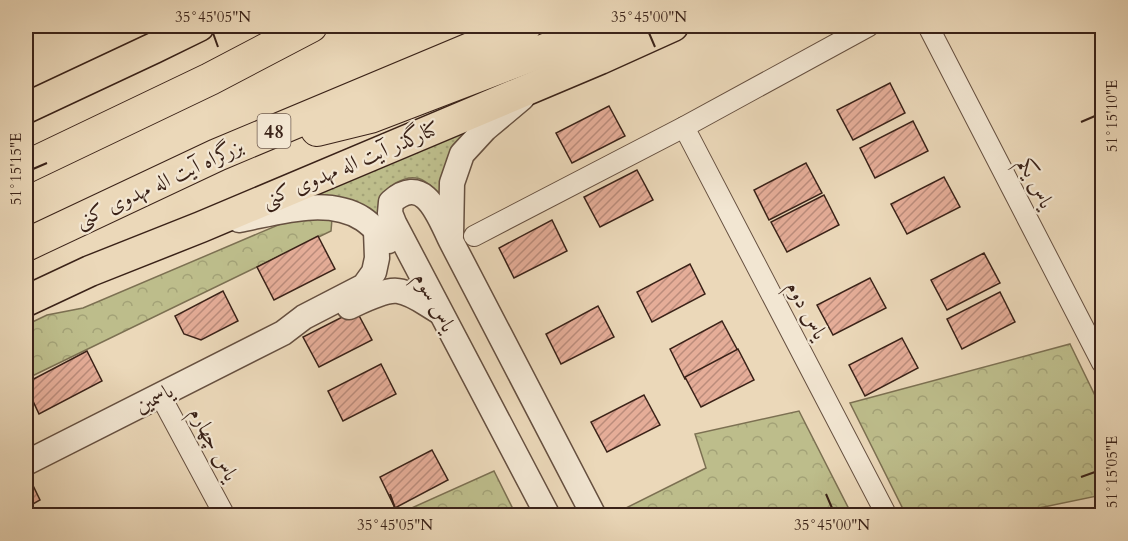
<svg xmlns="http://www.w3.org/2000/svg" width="1128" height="541" font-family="Cardo,Amiri,serif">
	<defs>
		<pattern id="forest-crowns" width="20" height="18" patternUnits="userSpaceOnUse" patternTransform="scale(1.5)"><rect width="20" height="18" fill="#bdbd8b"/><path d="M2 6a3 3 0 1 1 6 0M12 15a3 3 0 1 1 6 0" fill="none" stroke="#a3a277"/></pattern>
		<pattern id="garden-dots" width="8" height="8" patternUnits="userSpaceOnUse" patternTransform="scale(1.5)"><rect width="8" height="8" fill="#bdbd8b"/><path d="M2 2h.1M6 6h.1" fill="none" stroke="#a3a277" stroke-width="1.8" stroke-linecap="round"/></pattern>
		<pattern id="building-hatch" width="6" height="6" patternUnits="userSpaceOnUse" patternTransform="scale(1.5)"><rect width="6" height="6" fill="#e5ad98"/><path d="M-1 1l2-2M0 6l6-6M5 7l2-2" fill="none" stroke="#bb8c7b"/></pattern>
	</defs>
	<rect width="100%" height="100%" fill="#ebd8b9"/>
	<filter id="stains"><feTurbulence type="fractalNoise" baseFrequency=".00333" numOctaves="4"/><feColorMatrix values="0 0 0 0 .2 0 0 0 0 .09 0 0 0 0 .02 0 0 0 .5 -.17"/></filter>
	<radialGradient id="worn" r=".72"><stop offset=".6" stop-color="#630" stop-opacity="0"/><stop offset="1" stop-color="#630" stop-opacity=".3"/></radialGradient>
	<g fill="url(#forest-crowns)" stroke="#7c7052" stroke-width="1.5">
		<path d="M297,217L332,219L331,231L26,379V325L47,315L83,308Z"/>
		<path d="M1070,344L1102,410V495L1005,515H906L850,403Z"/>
		<path d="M799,411L852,515H614V514L706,468L695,434Z"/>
		<path d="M494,471L516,515H396Z"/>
	</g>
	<path fill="url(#garden-dots)" stroke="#7c7052" stroke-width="1.5" d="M493,116L443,198C436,191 426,179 416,178C405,176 383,187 382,199C382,208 385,219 387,228L278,205Z"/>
	<g fill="url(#building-hatch)" stroke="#3a2218" stroke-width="1.5">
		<path d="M890,83L905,113L853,140L837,110Z"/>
		<path d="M609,106L625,136L572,163L556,133Z"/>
		<path d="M913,121L928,151L875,178L860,148Z"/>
		<path d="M806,163L822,193L769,220L754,190Z"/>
		<path d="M637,170L653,200L600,227L584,197Z"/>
		<path d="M944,177L960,207L907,234L891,204Z"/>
		<path d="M824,195L839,225L787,252L771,222Z"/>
		<path d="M552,220L567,251L514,278L499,248Z"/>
		<path d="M318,236L335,269L274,300L257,267Z"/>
		<path d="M984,253L1000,283L947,310L931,280Z"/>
		<path d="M690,264L705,294L652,322L637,292Z"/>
		<path d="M870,278L886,308L833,335L817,305Z"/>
		<path d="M223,291L238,321L201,340L184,334L175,316Z"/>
		<path d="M1000,292L1015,322L962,349L947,319Z"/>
		<path d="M598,306L614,337L561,364L546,334Z"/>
		<path d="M356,310L372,340L319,367L303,337Z"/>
		<path d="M722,321L738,351L685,379L670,349Z"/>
		<path d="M902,338L918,368L865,396L849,365Z"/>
		<path d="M738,349L754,380L701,407L685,377Z"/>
		<path d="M87,351L102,381L39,414L26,386V383Z"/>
		<path d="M381,364L396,394L343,421L328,391Z"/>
		<path d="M644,395L660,425L607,452L591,422Z"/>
		<path d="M432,450L448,480L395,508L380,477Z"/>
		<path d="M26,471L40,500L26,508Z"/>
	</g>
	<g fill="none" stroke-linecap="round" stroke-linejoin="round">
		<defs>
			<g id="minor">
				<path d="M928,26L1102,363"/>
				<path d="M684,127L887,516"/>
				<path d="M474,236L684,127L869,26"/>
				<path d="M160,395L225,516"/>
			</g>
			<g id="tertiary">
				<path d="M239,220C277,213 327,196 363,219C372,225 380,234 388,241"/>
				<path d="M451,236L452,183L462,154L485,129L522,98"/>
				<path d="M349,307C362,301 385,289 398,291C413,293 427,305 440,312"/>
				<path d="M26,463L283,333L304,317L364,286L374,272L377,258L376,231"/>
				<path d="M548,516L394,223L390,213L391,202C425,172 439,217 451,241L594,516"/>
			</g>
			<g id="primary">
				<path d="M26,108L154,48L199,26"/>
				<path d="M26,301L90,271L201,227L600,59L673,26"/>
			</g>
			<g id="trunk">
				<path d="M317,130L370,117L608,26"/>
				<path d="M26,167L210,79L311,26"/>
				<path d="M26,245L217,155L525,26"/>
			</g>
		</defs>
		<use href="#minor" stroke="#665040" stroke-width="22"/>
		<use href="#tertiary" stroke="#665040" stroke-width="27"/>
		<use href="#primary" stroke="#3a2218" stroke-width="33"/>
		<use href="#trunk" stroke="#3a2218" stroke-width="34"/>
		<use href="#minor" stroke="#f2e6d2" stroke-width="20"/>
		<use href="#tertiary" stroke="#f2e6d2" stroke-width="24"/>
		<use href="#primary" stroke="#ebd8b9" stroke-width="30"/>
		<use href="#trunk" stroke="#ebd8b9" stroke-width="32"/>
	</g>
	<path fill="none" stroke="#3a2218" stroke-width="2" d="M213,33L218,47M649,33L655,47M1081,122L1095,116M33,169L47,163M1081,477L1095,472M390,494L395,508M826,494L832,508"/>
	<g text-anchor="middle" stroke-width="4.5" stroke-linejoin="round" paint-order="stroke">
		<rect fill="#f2e6d2" stroke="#715d50" stroke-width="1.5" x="257.5" y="114" width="33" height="34" rx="4.5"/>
		<g font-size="20" font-weight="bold" fill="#3a2218">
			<text x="274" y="138">48</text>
		</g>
		<g font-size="21" fill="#3a2218" stroke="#f2e6d2">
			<text transform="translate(350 164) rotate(-23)" y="7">کنارگذر آیت اله مهدوی کنی</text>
			<text transform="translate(159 183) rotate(-25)" y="7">بزرگراه آیت اله مهدوی کنی</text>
			<text transform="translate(1036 183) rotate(63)" y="7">یاس یکم</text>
			<text transform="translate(435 302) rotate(62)" y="7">یاس سوم</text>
			<text transform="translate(807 310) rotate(62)" y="7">یاس دوم</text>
			<text transform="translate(154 398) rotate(-27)" y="7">یاسمین</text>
			<text transform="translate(214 444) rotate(62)" y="7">یاس چهارم</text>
		</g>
	</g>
	<rect width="1128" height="541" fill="none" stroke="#ebd8b9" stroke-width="66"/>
	<rect x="33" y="33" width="1062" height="475" fill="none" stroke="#3a2218" stroke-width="2"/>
	<g font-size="15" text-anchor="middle" fill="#3a2218">
		<text x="213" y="22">35°45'05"N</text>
		<text x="649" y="22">35°45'00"N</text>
		<text transform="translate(1112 116) rotate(-90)" y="5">51°15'10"E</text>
		<text transform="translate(16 169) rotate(-90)" y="5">51°15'15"E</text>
		<text transform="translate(1112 472) rotate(-90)" y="5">51°15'05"E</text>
		<text x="395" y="530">35°45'05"N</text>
		<text x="832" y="530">35°45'00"N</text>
	</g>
	<rect width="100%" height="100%" filter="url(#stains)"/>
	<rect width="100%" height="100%" fill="url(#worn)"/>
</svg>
